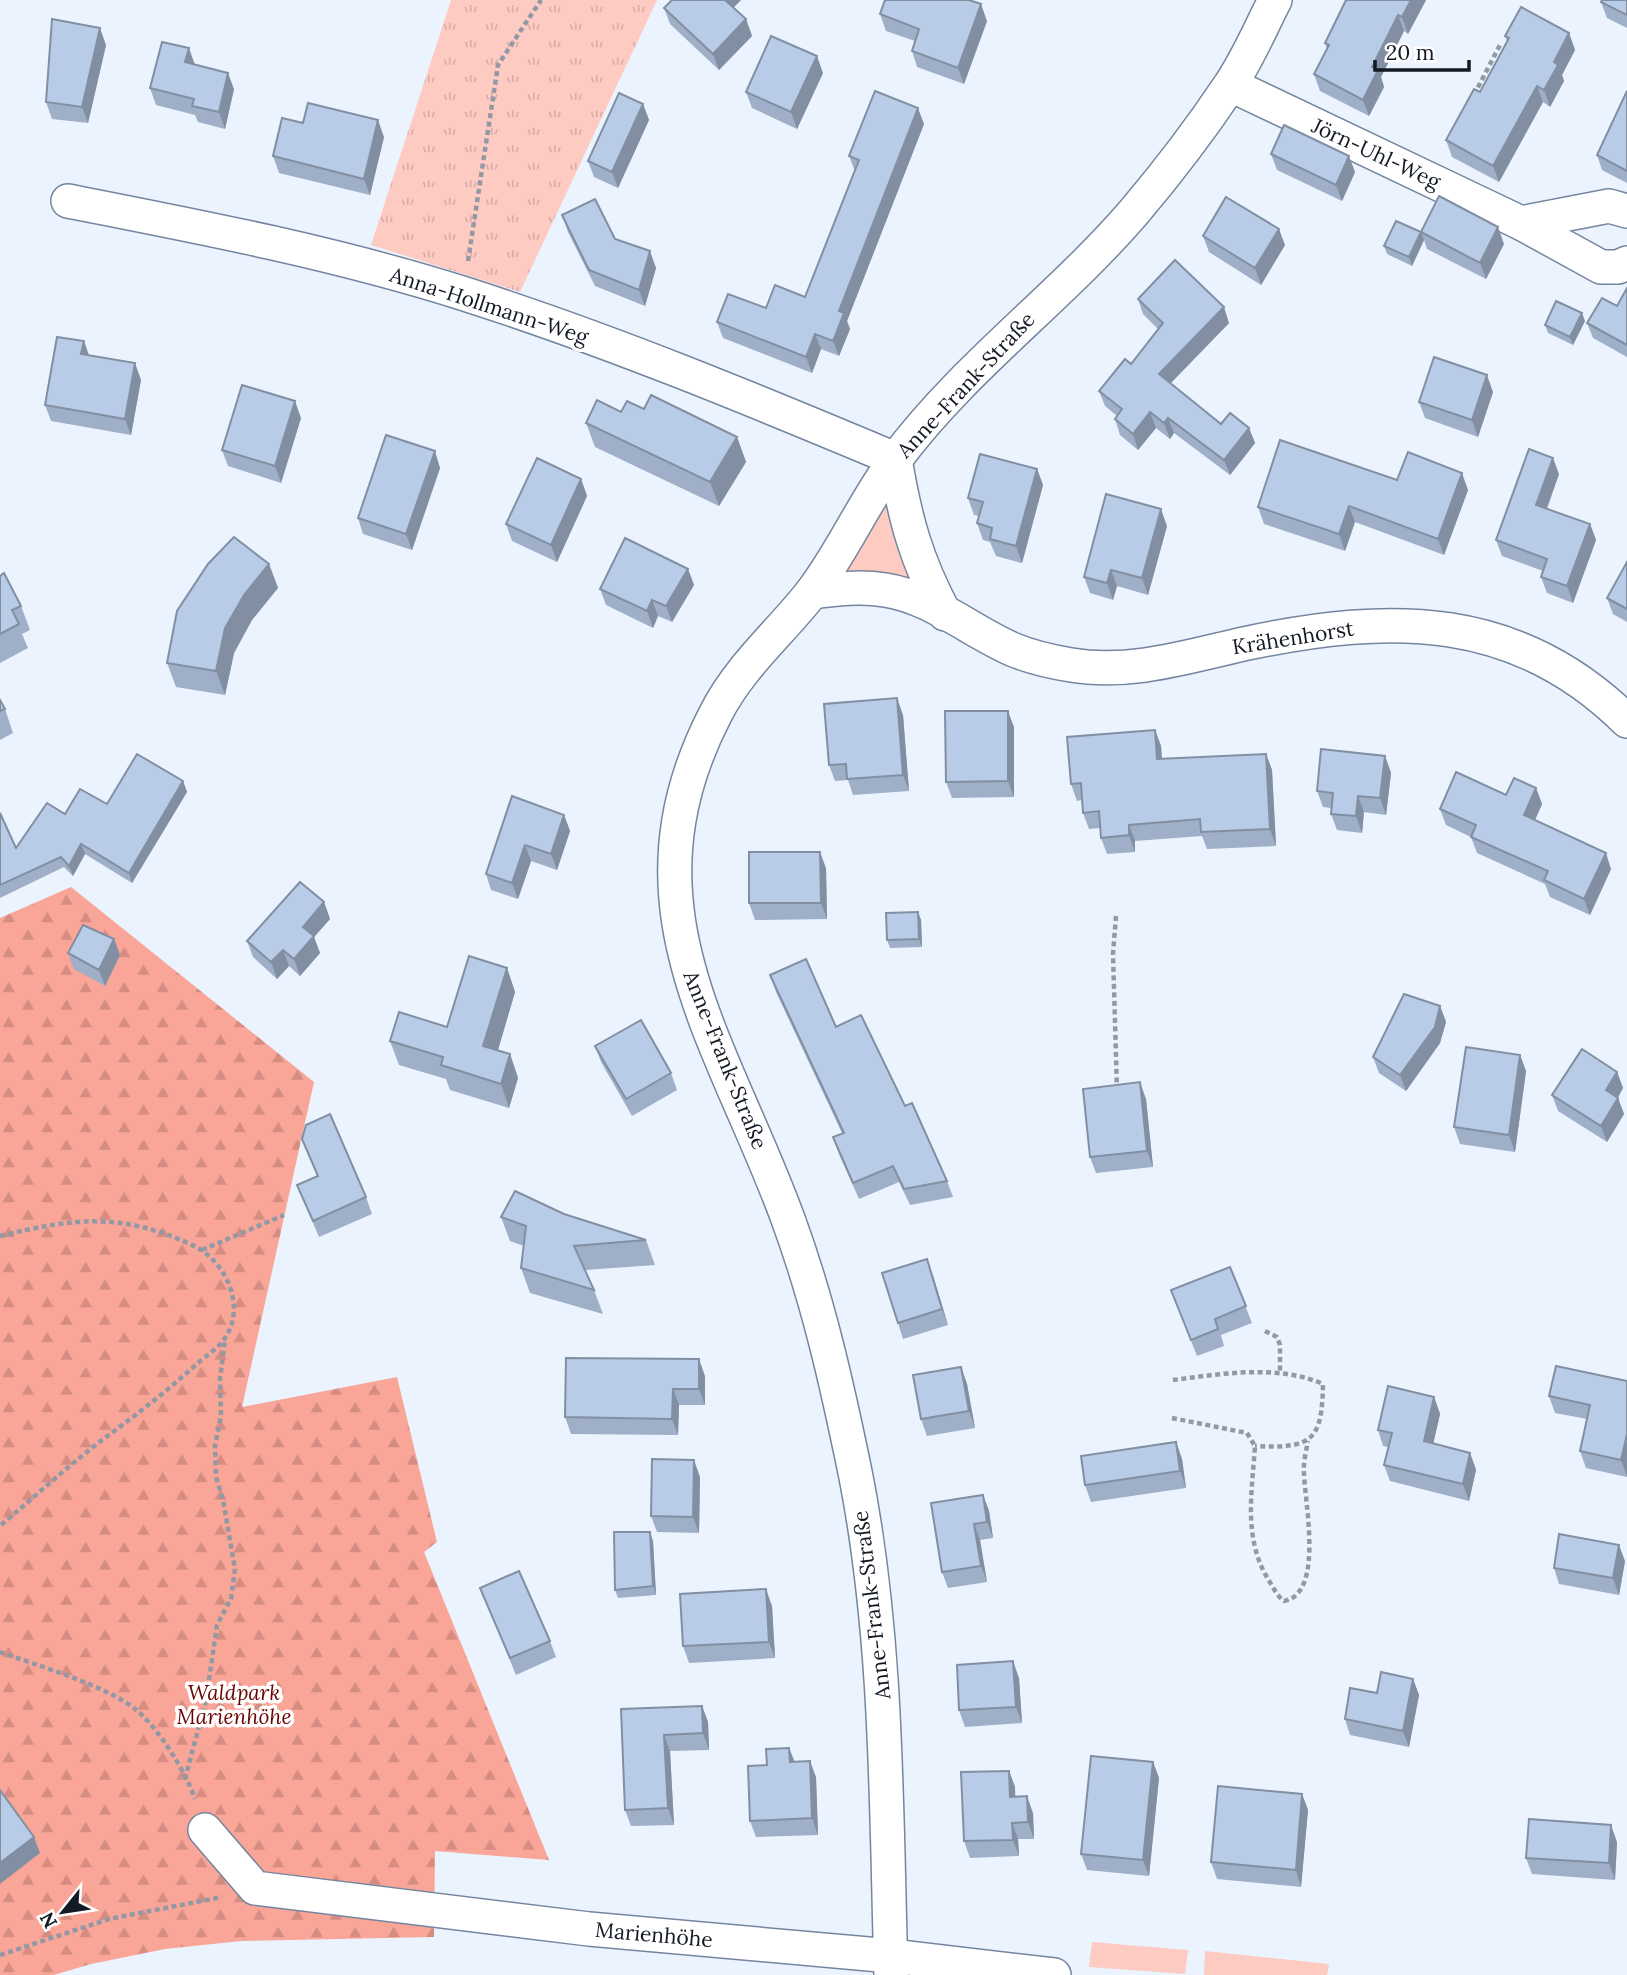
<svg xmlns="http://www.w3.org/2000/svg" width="1627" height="1975" font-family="Lora,serif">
	<defs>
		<pattern id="forest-firs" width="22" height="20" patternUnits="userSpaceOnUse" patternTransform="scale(1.75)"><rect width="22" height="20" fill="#f9a597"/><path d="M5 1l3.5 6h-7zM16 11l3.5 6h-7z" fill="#d58d82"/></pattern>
		<pattern id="park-tufts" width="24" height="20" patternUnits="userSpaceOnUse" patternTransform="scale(1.75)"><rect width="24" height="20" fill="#fecbc3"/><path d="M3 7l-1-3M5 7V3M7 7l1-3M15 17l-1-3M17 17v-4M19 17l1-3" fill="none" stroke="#d9aea7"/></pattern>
	</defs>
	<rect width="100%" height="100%" fill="#ebf3ff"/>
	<g fill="#fecbc3">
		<path d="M886,502L912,579L845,570Z"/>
		<path d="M1092,1942L1188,1950L1185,1974L1089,1967Z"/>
		<path d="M1205,1951L1329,1964L1327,1975H1204Z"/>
	</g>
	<path fill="url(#forest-firs)" d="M71,887L314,1082L242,1407L397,1377L437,1542L424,1552L549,1860L435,1851L434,1937L241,1941L165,1949L91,1964L54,1975H0V918Z"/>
	<path fill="url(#park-tufts)" d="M451,0H657L520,292L371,245Z"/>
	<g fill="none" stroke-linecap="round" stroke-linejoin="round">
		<defs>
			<g id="minor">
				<path d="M1231,85L1521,223L1601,267H1618L1627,263"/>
				<path d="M68,201C201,227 336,253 465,294C612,341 754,400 895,459"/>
				<path d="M1521,223L1609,206L1627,211"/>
				<path d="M895,459C905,519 916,560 945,614"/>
				<path d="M812,592C836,589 861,586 885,590C932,597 972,632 1014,650C1031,657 1053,662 1071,665C1132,675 1189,656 1248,643C1391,613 1517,612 1627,721"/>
				<path d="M205,1830L255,1888L589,1929L891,1956L1054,1975"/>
				<path d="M891,1975C886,1808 888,1641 856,1477C838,1389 819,1303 788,1219C723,1041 615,907 716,713C740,666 780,633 812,592C843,551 864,502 895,460C963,368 1059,299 1134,212C1167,173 1200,130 1228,88C1247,61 1260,29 1275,0"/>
			</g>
		</defs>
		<use href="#minor" stroke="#74869f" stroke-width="36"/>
		<g stroke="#9299a4" stroke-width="4.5" stroke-dasharray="5 3.5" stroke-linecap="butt">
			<path d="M1474,95L1501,43"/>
			<path d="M468,261L498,65L541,0"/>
			<path d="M1116,916L1113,954L1117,1090"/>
			<path d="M0,1236C74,1218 121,1212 192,1245C225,1260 247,1305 225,1338C219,1348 206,1356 198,1363C167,1391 135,1416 102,1440C67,1467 34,1497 0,1526"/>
			<path d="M202,1250L284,1215"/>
			<path d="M1265,1331L1277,1337L1280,1345V1373"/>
			<path d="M1173,1380C1220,1374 1278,1364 1323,1384C1322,1440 1313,1449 1255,1446"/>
			<path d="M1172,1418L1247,1433L1255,1446C1252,1492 1243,1538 1268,1579C1273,1587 1277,1596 1284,1601C1324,1594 1305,1504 1304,1474C1303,1463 1306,1452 1308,1441"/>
			<path d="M0,1652C34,1664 109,1687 135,1709C158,1727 186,1772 195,1799"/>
			<path d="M185,1779L206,1700L217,1625L231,1599L235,1569L223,1500L216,1477L215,1446L221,1416L220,1379L225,1340"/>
			<path d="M0,1955L109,1919L222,1897"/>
		</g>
		<use href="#minor" stroke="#fff" stroke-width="33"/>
	</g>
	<g fill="#9fafc7">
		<path d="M672,0H741L733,8L746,19L752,36L719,70L670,24L664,8Z"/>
		<path d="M1426,0L1408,34L1404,31L1381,77L1384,87L1369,116L1320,91L1314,74L1327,49L1325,43Z"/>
		<path d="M1627,0V28L1607,18L1601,2Z"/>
		<path d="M880,14L987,21L964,84L917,67L912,51L915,41L886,31Z"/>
		<path d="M1569,33L1575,50L1562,75L1564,81L1550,107L1543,102L1499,182L1452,157L1446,140L1480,92L1507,41L1505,36Z"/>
		<path d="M106,45L88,123L52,119L46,102Z"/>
		<path d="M195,64L234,89L225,129L198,122L195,115L156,105L150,88Z"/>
		<path d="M823,73L797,129L752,108L746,92Z"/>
		<path d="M1627,91V183L1602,170L1597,155Z"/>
		<path d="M643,104L649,120L618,188L594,177L588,161Z"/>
		<path d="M303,123L384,137L370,195L279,173L273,156Z"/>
		<path d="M924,124L847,321L850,329L839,356L821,349L812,373L723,338L717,322L805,297L855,171L849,156Z"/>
		<path d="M1271,154L1355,172L1342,201L1277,170Z"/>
		<path d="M562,215L615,239L656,268L645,306L595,286L568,232Z"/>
		<path d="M1421,232L1504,244L1486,279L1427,249L1424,240L1412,266L1387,254L1384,246Z"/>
		<path d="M1203,236L1285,245L1261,285L1209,252Z"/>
		<path d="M1627,288V357L1593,338L1587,323L1617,306Z"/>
		<path d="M1138,299L1229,323L1171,383L1221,424L1249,428L1255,443L1230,475L1174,433L1170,439L1156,428L1138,450L1120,435L1115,419L1117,416L1105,406L1099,391L1131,364L1158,329L1143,314Z"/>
		<path d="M1585,321L1573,345L1548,333L1545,325Z"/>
		<path d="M89,356L141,380L131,435L51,421L45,405Z"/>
		<path d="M1493,392L1478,437L1425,418L1419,402Z"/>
		<path d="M644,409L737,437L746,462L719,506L595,447L586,423L621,412Z"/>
		<path d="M301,418L281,483L228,466L222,450Z"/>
		<path d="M440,468L412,550L363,534L358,518Z"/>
		<path d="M1037,469L1043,485L1022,563L996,556L990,542L983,540L977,523L979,516L974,515L968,498Z"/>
		<path d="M1559,474L1547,509L1590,524L1596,540L1573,603L1547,593L1541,577L1543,571L1502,556L1496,540Z"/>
		<path d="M581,479L587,496L557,562L512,541L506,524Z"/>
		<path d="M1397,480L1468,490L1444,555L1355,522L1345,551L1264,524L1258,507Z"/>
		<path d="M1167,526L1148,595L1117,586L1113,600L1090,593L1084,577Z"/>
		<path d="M1627,562V622L1613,614L1607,598Z"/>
		<path d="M269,564L278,588L252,620L234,653L225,695L176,687L167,663Z"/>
		<path d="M688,569L694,585L672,622L658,616L653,628L606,605L600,589Z"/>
		<path d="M0,576L21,606L30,630L22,634L28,648L0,663Z"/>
		<path d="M0,700L5,709L13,733L0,740Z"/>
		<path d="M903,715L909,791L853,795L848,780L835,781L829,765Z"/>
		<path d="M1014,727V797L952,798L946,782Z"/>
		<path d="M1155,730L1161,746L1162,759L1266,754L1272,770L1276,846L1207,849L1202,836L1135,841V852L1107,854L1101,838L1100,828L1089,829L1083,813L1082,800L1077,801L1071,784Z"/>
		<path d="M1385,756L1391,773L1386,815L1364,812L1362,833L1337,830L1331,814V808L1323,807L1317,791Z"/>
		<path d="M183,781L187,792L132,883L85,854L73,876L64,867L0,898V813L16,848L65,814L107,804Z"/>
		<path d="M1536,788L1542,804L1535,820L1611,869L1590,915L1550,897L1545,884L1477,853L1471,837L1446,825L1440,809Z"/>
		<path d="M564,815L570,831L557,870L531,861L518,899L491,890L486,874Z"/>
		<path d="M826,868L827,919L755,920L749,903Z"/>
		<path d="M324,902L330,919L314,937L320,953L300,976L289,966L277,979L253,957L247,941Z"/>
		<path d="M918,912L921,920L922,947L890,948L887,940Z"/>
		<path d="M114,939L120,955L105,986L74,969L68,953Z"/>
		<path d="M507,968L515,992L498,1050L510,1054L518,1078L509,1108L450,1090L446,1079L399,1065L390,1041L447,1027Z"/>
		<path d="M770,975L836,1027L905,1106L947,1181L953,1197L910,1205L899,1182L859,1199L839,1154L833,1137L842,1133L776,992Z"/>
		<path d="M1440,1006L1446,1022L1440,1043L1406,1091L1379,1073L1373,1057Z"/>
		<path d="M595,1046L671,1073L677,1090L632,1116L601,1062Z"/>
		<path d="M1520,1055L1526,1071L1515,1152L1460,1144L1454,1127Z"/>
		<path d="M1617,1072L1623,1088L1618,1098L1624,1114L1607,1142L1558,1111L1552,1095Z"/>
		<path d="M1146,1099L1153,1167L1096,1173L1090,1157Z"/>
		<path d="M302,1139L366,1197L372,1214L319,1237L297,1185L317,1176Z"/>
		<path d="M564,1214L646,1240L655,1265L585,1270L594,1290L603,1314L530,1293L521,1268L524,1246L510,1241L501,1217Z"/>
		<path d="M1230,1267L1252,1323L1221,1335L1224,1346L1197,1356L1171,1290Z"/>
		<path d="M933,1276L948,1325L903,1339L898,1323Z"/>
		<path d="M961,1367L967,1384L975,1428L927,1436L921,1419Z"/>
		<path d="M705,1376V1405H679L678,1435L571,1434L565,1417Z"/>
		<path d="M1627,1381V1477L1586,1468L1580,1451L1587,1419L1555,1413L1549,1396Z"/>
		<path d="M1434,1397L1440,1414L1433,1444L1470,1453L1476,1470L1469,1501L1390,1481L1384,1465L1388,1447L1383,1446L1378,1430Z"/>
		<path d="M1176,1442L1182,1459L1186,1488L1091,1502L1085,1485Z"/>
		<path d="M700,1477L699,1533L657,1532L651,1516Z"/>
		<path d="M983,1495L989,1511L993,1538L980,1540L987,1582L948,1588L942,1572Z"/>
		<path d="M653,1541L656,1595L618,1598L615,1590Z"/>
		<path d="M1625,1561L1619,1595L1559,1584L1554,1568Z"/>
		<path d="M480,1588L550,1641L556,1657L516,1675Z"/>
		<path d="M772,1606L775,1658L689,1663L683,1646Z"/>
		<path d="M1019,1678L1022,1723L965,1727L959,1710Z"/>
		<path d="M1413,1679L1419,1695L1409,1747L1350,1735L1345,1719L1377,1693Z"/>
		<path d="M702,1706L708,1722L709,1750L670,1751L674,1825L631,1826L625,1810L621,1709Z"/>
		<path d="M789,1748L795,1762L816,1777L818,1835L756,1837L750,1821L767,1765Z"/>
		<path d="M1153,1762L1159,1778L1149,1876L1087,1870L1081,1854Z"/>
		<path d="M1009,1771L1015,1787V1797L1033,1813L1034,1839H1018L1019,1856L970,1858L964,1841Z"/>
		<path d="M1302,1794L1308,1810L1301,1887L1217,1879L1211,1862Z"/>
		<path d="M1617,1842L1615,1880L1532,1874L1526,1858Z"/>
	</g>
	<g fill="#828fa2">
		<path d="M723,0H741L728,13Z"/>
		<path d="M1411,0H1426L1408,34L1402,17Z"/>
		<path d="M981,4L987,21L964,84L958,68Z"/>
		<path d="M1398,15L1404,31L1381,77L1384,87L1369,116L1363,100L1372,67Z"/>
		<path d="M746,19L752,36L719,70L713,54Z"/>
		<path d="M100,28L106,45L88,123L82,107Z"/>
		<path d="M1569,33L1575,50L1562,75L1564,81L1550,107L1544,90L1554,62Z"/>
		<path d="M189,48L195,65L185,62Z"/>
		<path d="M817,56L823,73L797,129L791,112Z"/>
		<path d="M228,73L234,89L225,129L219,112Z"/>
		<path d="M1537,86L1543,102L1499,182L1493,166Z"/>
		<path d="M643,104L649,120L618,188L612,172Z"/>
		<path d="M918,108L924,124L847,321L850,329L839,356L833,341L839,311Z"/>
		<path d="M378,120L384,137L370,195L364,179Z"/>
		<path d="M1349,156L1355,172L1342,201L1336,185Z"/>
		<path d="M1498,227L1504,244L1486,279L1480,263Z"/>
		<path d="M1279,229L1285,245L1261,285L1255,268Z"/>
		<path d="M1421,232L1424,240L1412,266L1409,257Z"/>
		<path d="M650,251L656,268L645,306L639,290Z"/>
		<path d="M1224,307L1229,323L1165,389L1159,374Z"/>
		<path d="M1582,313L1585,321L1573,345L1570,337Z"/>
		<path d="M815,334L821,349L812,373L806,357Z"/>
		<path d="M84,341L90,358L81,354Z"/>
		<path d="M135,363L141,380L131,435L125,419Z"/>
		<path d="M1487,375L1493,392L1478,437L1472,420Z"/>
		<path d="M295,401L301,418L281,483L275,466Z"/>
		<path d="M1150,412L1156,428L1138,450L1133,434Z"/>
		<path d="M1168,418L1174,433L1170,439L1164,423Z"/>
		<path d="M1249,428L1255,443L1230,475L1224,460Z"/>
		<path d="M737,437L746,462L719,506L710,482Z"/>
		<path d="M435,451L440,468L412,550L406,534Z"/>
		<path d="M1553,458L1559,474L1542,521L1536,505Z"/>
		<path d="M1037,469L1043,485L1022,563L1016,546Z"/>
		<path d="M1462,473L1468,490L1444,555L1438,539Z"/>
		<path d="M581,479L587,496L557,562L551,545Z"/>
		<path d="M1349,506L1355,522L1345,551L1339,534Z"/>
		<path d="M1161,509L1167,526L1148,595L1142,578Z"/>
		<path d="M1590,524L1596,540L1573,603L1567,586Z"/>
		<path d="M269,564L278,588L252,620L234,653L225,695L216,671L225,628L244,595Z"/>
		<path d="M688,569L694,585L672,622L666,606Z"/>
		<path d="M1111,570L1117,586L1113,600L1107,583Z"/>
		<path d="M652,600L658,616L653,628L647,611Z"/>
		<path d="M897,698L903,715L909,791L903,775Z"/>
		<path d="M1008,711L1014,727V797L1008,781Z"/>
		<path d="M1155,730L1161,746L1163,776L1157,759Z"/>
		<path d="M1266,754L1272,770L1276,846L1270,829Z"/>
		<path d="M1385,756L1391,773L1386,815L1380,798Z"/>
		<path d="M183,781L187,792L132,883L129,873Z"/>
		<path d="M1536,788L1542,804L1530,831L1524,815Z"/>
		<path d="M1358,796L1364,812L1362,833L1356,816Z"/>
		<path d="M564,815L570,831L557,870L551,854Z"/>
		<path d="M1129,825L1135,841V852L1129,835Z"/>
		<path d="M81,844L85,854L73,876L69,866Z"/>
		<path d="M525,845L531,861L518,899L512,883Z"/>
		<path d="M820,852L826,868L827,919L821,903Z"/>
		<path d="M1606,853L1611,869L1590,915L1584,899Z"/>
		<path d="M324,902L330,919L314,937L320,953L300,976L294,959L303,927Z"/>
		<path d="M918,912L921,920L922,947L919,939Z"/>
		<path d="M114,939L120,955L105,986L99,970Z"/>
		<path d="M283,950L289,966L277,979L271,962Z"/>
		<path d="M507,968L515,992L492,1070L483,1046Z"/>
		<path d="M1440,1006L1446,1022L1440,1043L1406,1091L1400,1075Z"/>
		<path d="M510,1054L518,1078L509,1108L501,1084Z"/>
		<path d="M1520,1055L1526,1071L1515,1152L1509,1135Z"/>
		<path d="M1617,1072L1623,1088L1612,1106L1606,1090Z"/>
		<path d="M1140,1082L1146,1099L1153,1167L1147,1151Z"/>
		<path d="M1618,1098L1624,1114L1607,1142L1601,1126Z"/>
		<path d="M927,1259L933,1276L948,1325L942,1309Z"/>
		<path d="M699,1359L705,1376V1405L699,1389Z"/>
		<path d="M961,1367L967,1384L975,1428L969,1411Z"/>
		<path d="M673,1389L679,1405L678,1435L672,1419Z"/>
		<path d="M1434,1397L1440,1414L1430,1458L1424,1441Z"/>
		<path d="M1627,1434V1476L1621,1460Z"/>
		<path d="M1176,1442L1182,1459L1186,1488L1180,1471Z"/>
		<path d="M1470,1453L1476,1470L1469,1501L1463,1484Z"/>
		<path d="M694,1460L700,1477L699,1533L693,1517Z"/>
		<path d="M983,1495L989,1511L993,1538L987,1522Z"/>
		<path d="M974,1524L980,1540L987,1582L981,1566Z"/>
		<path d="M650,1532L653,1541L656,1595L653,1586Z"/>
		<path d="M1619,1545L1625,1561L1619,1595L1613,1578Z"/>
		<path d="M766,1589L772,1606L775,1658L769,1642Z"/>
		<path d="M1013,1661L1019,1678L1022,1723L1016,1707Z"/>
		<path d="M1413,1679L1419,1695L1409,1747L1403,1731Z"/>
		<path d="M702,1706L708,1722L709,1750L703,1733Z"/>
		<path d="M664,1735L670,1751L674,1825L668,1808Z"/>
		<path d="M789,1748L795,1764L790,1762Z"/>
		<path d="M810,1761L816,1777L818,1835L812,1818Z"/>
		<path d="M1153,1762L1159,1778L1149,1876L1143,1860Z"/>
		<path d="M1009,1771L1015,1787L1016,1813L1010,1797Z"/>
		<path d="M1302,1794L1308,1810L1301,1887L1296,1870Z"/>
		<path d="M1027,1796L1033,1813L1034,1839L1028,1822Z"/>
		<path d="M1012,1823L1018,1839L1019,1856L1013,1840Z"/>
		<path d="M1611,1825L1617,1842L1615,1880L1609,1863Z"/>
		<path d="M34,1837L40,1853L0,1884V1863Z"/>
	</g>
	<g fill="#b9cce7" stroke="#828fa2" stroke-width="2">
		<path d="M672,0H725L746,19L713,54L664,8Z"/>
		<path d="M885,0H969L981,4L958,68L912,51L919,29L880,14Z"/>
		<path d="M1346,0H1411L1402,17L1398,15L1372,67L1378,70L1363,100L1314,74L1329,45L1325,43Z"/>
		<path d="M1602,0H1627V15L1601,2Z"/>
		<path d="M1521,7L1569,33L1554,62L1558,65L1544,90L1537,86L1493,166L1446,140L1474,89L1480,92L1509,38L1505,36Z"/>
		<path d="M52,19L100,28L82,107L46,102Z"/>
		<path d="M771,36L817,56L791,112L746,92Z"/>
		<path d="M162,42L189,48L185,62L228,73L219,112L192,106L194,99L150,88Z"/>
		<path d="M875,91L918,108L839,311L844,313L833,341L815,334L806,357L717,322L728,294L766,308L775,285L805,297L859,160L849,156Z"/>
		<path d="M1627,91V171L1597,155Z"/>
		<path d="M619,93L643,104L612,172L588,161Z"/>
		<path d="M308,103L378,120L364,179L273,156L282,118L303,123Z"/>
		<path d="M1284,125L1349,156L1336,185L1271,154Z"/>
		<path d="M1439,196L1498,227L1480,263L1421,232Z"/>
		<path d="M1226,197L1279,229L1255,268L1203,236Z"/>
		<path d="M595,199L615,239L650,251L639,290L589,270L562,215Z"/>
		<path d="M1396,221L1421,232L1409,257L1384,246Z"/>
		<path d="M1175,260L1224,307L1159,374L1221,424L1230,413L1249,428L1224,460L1168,418L1164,423L1150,412L1133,434L1115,419L1122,409L1099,391L1125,359L1131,364L1163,323L1138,299Z"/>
		<path d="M1627,288V345L1587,323L1602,298L1617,306Z"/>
		<path d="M1556,301L1582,313L1570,337L1545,325Z"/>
		<path d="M57,337L84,341L81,354L135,363L125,419L45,405Z"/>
		<path d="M1434,357L1487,375L1472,420L1419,402Z"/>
		<path d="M242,385L295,401L275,466L222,450Z"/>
		<path d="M651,395L737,437L710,482L586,423L597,400L621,412L627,401L644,409Z"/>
		<path d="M386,435L435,451L406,534L358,518Z"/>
		<path d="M1280,440L1397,480L1408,452L1462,473L1438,539L1349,506L1339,534L1258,507Z"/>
		<path d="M1529,449L1553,458L1536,505L1590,524L1567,586L1541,577L1547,559L1496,540Z"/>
		<path d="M980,454L1037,469L1016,546L990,539L992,528L977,523L983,502L968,498Z"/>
		<path d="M537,458L581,479L551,545L506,524Z"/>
		<path d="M1106,494L1161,509L1142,578L1111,570L1107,583L1084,577Z"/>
		<path d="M234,537L269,564L244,595L225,628L216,671L167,663L177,611L208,564Z"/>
		<path d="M625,538L688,569L666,606L652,600L647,611L600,589Z"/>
		<path d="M1627,562V609L1607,598Z"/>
		<path d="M4,573L21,606L12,610L19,624L0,634V576Z"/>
		<path d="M897,698L903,775L847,779L846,764L829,765L824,704Z"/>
		<path d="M0,700L5,709L0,711Z"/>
		<path d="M945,711H1008V781L946,782Z"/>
		<path d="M1155,730L1157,759L1266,754L1270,829L1201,832L1200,819L1129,825V835L1101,838L1099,811L1083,813L1081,783L1071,784L1067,737Z"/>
		<path d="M1321,749L1385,756L1380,798L1358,796L1356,816L1331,814L1333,793L1317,791Z"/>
		<path d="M137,754L183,781L129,873L81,844L69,866L61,857L0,885V813L16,848L47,803L65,814L80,789L107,804Z"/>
		<path d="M1456,772L1506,795L1514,778L1536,788L1524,815L1606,853L1584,899L1544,880L1548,871L1471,837L1476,825L1440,809Z"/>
		<path d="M512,796L564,815L551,854L525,845L512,883L486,874Z"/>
		<path d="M749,852H820L821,903H749Z"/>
		<path d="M300,882L324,902L303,927L314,936L294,959L283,950L271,962L247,941Z"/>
		<path d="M918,912L919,939L887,940L886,913Z"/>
		<path d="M83,925L114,939L99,970L68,953Z"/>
		<path d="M469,956L507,968L483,1046L510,1054L501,1084L441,1065L443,1057L390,1041L399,1012L447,1027Z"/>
		<path d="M806,959L836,1027L861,1015L905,1106L912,1103L947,1181L904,1189L893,1166L853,1183L833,1137L844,1133L770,975Z"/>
		<path d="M1404,994L1440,1006L1435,1027L1400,1075L1373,1057Z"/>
		<path d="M641,1020L671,1073L626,1099L595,1046Z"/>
		<path d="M1466,1047L1520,1055L1509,1135L1454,1127Z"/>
		<path d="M1582,1049L1617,1072L1606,1090L1618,1098L1601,1126L1552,1095Z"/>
		<path d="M1140,1082L1147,1151L1090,1157L1083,1089Z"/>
		<path d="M330,1114L366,1197L313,1221L297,1185L318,1176L302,1139L306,1125Z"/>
		<path d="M515,1191L564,1214L646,1240L574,1246L594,1290L521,1268L526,1226L501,1217Z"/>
		<path d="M927,1259L942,1309L898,1323L882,1273Z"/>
		<path d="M1230,1267L1246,1306L1215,1319L1218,1329L1191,1340L1171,1290Z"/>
		<path d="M566,1358L699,1359V1389H673L672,1419L565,1417Z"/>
		<path d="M1556,1366L1627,1381V1434L1621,1460L1580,1451L1590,1405L1549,1396Z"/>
		<path d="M961,1367L969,1411L921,1419L913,1375Z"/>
		<path d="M1388,1386L1434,1397L1424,1441L1470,1453L1463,1484L1384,1465L1392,1433L1378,1430Z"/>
		<path d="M1176,1442L1180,1471L1085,1485L1081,1456Z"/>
		<path d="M652,1459L694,1460L693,1517L651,1516Z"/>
		<path d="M983,1495L987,1522L974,1524L981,1566L942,1572L931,1503Z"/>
		<path d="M614,1532H650L653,1586L615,1590Z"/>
		<path d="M1559,1534L1619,1545L1613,1578L1554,1568Z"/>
		<path d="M519,1571L550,1641L510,1658L480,1588Z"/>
		<path d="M766,1589L769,1642L683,1646L680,1594Z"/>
		<path d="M1013,1661L1016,1707L959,1710L957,1665Z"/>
		<path d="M1381,1672L1413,1679L1403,1731L1345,1719L1350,1688L1377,1693Z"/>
		<path d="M702,1706L703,1733L664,1735L668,1808L625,1810L621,1709Z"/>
		<path d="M789,1748L790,1762L810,1761L812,1818L750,1821L748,1766L767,1765L766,1749Z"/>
		<path d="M1091,1756L1153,1762L1143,1860L1081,1854Z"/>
		<path d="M1009,1771L1010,1797L1027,1796L1028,1822L1012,1823L1013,1840L964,1841L961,1772Z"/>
		<path d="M1218,1786L1302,1794L1296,1870L1211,1862Z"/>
		<path d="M0,1790L34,1837L0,1863Z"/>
		<path d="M1529,1819L1611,1825L1609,1863L1526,1858Z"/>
	</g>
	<g text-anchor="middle" stroke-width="7" stroke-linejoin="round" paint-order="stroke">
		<g font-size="21" fill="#131a24" stroke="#fff">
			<text transform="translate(1376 154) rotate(25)" y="7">Jörn-Uhl-Weg</text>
			<text transform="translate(489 306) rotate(18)" y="7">Anna-Hollmann-Weg</text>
			<text transform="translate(966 385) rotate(-47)" y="7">Anne-Frank-Straße</text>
			<text transform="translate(1293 638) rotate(-9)" y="7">Krähenhorst</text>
			<text transform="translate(725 1060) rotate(68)" y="7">Anne-Frank-Straße</text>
			<text transform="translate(872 1605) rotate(-97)" y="7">Anne-Frank-Straße</text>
			<text transform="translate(654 1935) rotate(5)" y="7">Marienhöhe</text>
		</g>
		<g font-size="21" font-style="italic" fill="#6a0401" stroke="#fff">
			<text x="234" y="1700">Waldpark<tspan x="234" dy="24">Marienhöhe</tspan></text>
		</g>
	</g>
	<g transform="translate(63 1912) rotate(240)" stroke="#ffffff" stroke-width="5" paint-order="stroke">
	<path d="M0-5L12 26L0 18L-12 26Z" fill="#131a24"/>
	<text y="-10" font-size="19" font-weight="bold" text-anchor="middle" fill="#131a24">N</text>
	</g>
	<path d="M1375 60v10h94v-10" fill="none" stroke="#131a24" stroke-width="3.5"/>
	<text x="1386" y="60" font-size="21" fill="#131a24" stroke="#ffffff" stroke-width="5" paint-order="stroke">20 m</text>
</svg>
